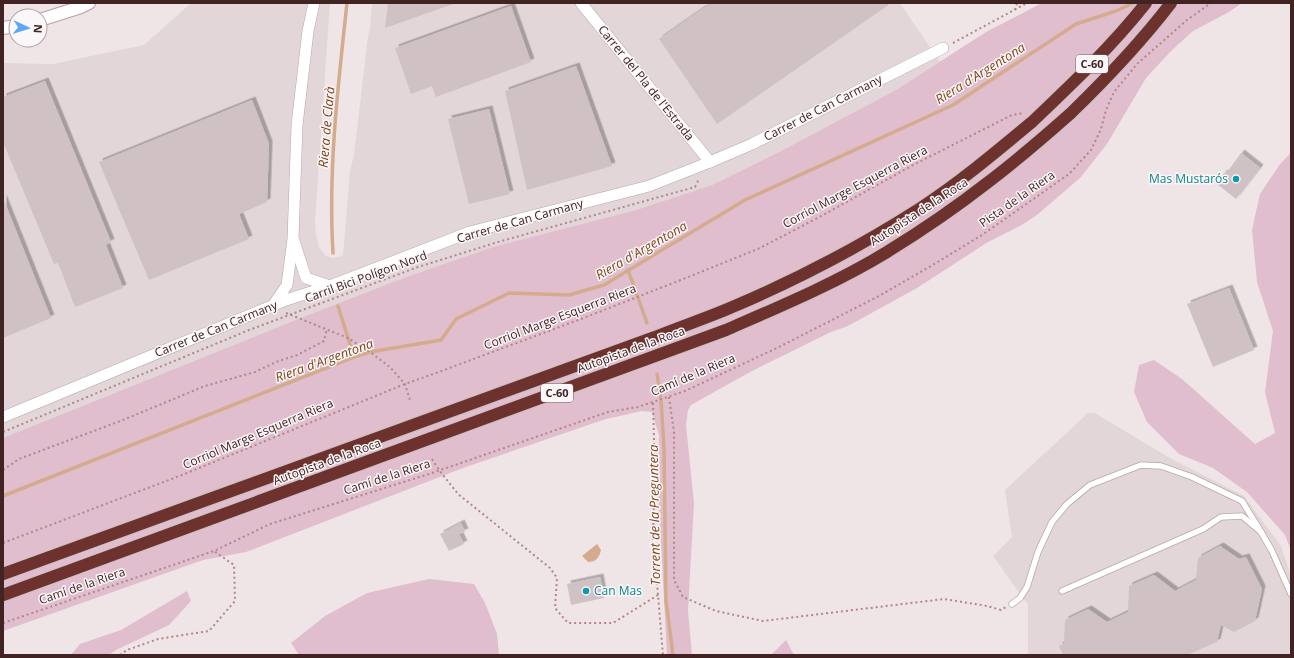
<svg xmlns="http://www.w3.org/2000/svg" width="1294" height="658" font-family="'Open Sans',sans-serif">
	<defs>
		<filter id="shadow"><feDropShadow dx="3.5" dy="-3.5" stdDeviation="0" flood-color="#0004"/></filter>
	</defs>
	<rect width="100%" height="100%" fill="#efe5e7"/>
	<g fill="#e3d6d8">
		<path d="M191,3H330L315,221L316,234L319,247L326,256L333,258L338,257L343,255L350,171L354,155L368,36L370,29L372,3H900L940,62L896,90L781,151L712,185L636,210L496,246L293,321L3,438V63L53,64L144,45Z"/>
		<path d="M1088,413H1095L1170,458L1244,496L1281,546L1291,576V655H1028V605L993,556L1012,537L1005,490Z"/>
	</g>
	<g fill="#e0bece">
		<path d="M1042,3H1242L1229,12L1193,31L1171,51L1146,78L1107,144L1081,177L1037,215L1020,226L988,242L917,288L848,326L831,332L750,372L691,405L688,410L686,425L694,503L688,611L692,655H667L658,488L659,435L652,412L642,411L606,419L463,468L246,552L203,560L3,631V438L293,321L404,278L496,246L636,210L712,185L781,151L896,90L986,32Z"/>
		<path d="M1291,153V550L1285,535L1247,492L1213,468L1179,454L1147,422L1134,392L1139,365L1154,360L1182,379L1255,444L1275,433L1265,392L1273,331L1257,282L1252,230L1260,194L1280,164Z"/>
		<path d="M429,579L474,584L485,603L497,634L499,655H299L291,643L325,616L367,593Z"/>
		<path d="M187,591L191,601L169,625L116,650L109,655H71L80,644L121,630Z"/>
		<path d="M786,640L794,655H771Z"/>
	</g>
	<path fill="#d4ab8d" d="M597,544L601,550C599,558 596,562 588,562L582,556Z"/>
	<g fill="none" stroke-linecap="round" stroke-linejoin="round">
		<g stroke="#d4ab8d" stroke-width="3.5">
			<path d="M333,253C328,169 338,86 347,3"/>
			<path d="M628,270L647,323"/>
			<path d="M338,306L354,357"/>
			<path d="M657,374L661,400L664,448L666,601L673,655"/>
			<path d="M3,496L354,357L370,352L441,340L456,319L509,293L569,295L604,285L745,200L953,105L1076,24L1116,11L1133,3"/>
		</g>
	</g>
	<g fill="#d0c1c4" filter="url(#shadow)">
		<path d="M388,3H456L385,28Z"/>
		<path d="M711,3H885L887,6L717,124L659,39Z"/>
		<path d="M511,6L531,62L436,97L432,86L411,94L395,48Z"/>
		<path d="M576,66L612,166L527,190L505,91Z"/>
		<path d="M45,81L111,242L106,245L123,288L75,307L58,263L54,264L3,142V97Z"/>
		<path d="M252,100L269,144L267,202L239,214L249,239L149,280L99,162Z"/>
		<path d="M489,109L510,194L469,204L448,119Z"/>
		<path d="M1241,153L1260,168L1236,199L1217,184L1224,173L1226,174Z"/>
		<path d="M3,198L51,318L3,338Z"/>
		<path d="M1229,288L1254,350L1213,367L1187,304Z"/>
		<path d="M461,523L465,532L459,534L464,544L449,551L440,534Z"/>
		<path d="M1220,546L1239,559L1246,557L1262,589L1255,621L1234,632L1221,625L1217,642L1187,655H1063L1059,646L1064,643L1065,620L1088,609L1107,622L1128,612L1129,586L1154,575L1175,591L1196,580L1198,558Z"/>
		<path d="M600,577L604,598L571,605L567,584Z"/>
	</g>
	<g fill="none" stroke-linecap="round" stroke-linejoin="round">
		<defs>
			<g id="lane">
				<path d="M1062,591L1203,529L1221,517L1242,516L1261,532L1272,551L1291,594"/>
				<path d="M1012,604L1020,598L1027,587L1038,552L1043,541L1052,522L1067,504L1090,485L1141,465L1161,466L1192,477L1242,501L1261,532"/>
			</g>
			<g id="street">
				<path d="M581,3L710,162"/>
				<path d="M294,241L306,278L330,286"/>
				<path d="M272,307L287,285L293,239L297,125L308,31L314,3"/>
				<path d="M3,417L286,300L330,286L470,232L649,186L710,162L752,144L943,48"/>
			</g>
			<g id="secondary">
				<path d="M40,20L81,7L89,3"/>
				<path d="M3,28L16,26"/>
			</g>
			<g id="highway">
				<path d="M3,574L655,337C682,326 710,317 737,305C800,278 861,246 919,209C959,183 996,152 1032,122"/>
				<path d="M3,595L726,330C781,306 836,283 887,252C921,231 955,208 987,183C1016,161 1044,137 1071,113"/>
			</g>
		</defs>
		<use href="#lane" stroke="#b7a7a9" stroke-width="7"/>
		<use href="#street" stroke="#b7a7a9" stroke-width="12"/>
		<use href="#secondary" stroke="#b8a0a3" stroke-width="14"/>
		<use href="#highway" stroke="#cac1c2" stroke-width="14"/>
		<g stroke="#b38587" stroke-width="2" stroke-dasharray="2 3" stroke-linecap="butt">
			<path d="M1015,10L1017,3"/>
			<path d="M953,43L1027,3"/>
			<path d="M286,313L348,338L370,352L390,367L405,384L410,400"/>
			<path d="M669,397L674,432V580L683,597L716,611L763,621L944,599L987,606L1001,610L1006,607"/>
			<path d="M653,403L655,475L653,535L663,655"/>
			<path d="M3,432L249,330L418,267L498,242L695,187L699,179"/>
			<path d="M432,459L439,470L458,494L550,568L557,578L555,608L568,623H613L658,595"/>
			<path d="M3,470L19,459L123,420L205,386L255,372L276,362L297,355L324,341L327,329"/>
			<path d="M3,543L182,475L405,384L436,373L581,319L691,276L760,248L825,214L915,164L1012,115L1024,113"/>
			<path d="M3,623L214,551L270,524L429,474L608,412L638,407L685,391L777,348L879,296L931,266L982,235L1069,174L1091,150L1101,129L1106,110L1114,92L1137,64L1187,20L1211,3"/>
			<path d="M120,655L127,650L158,639L209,631L235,601L234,565L214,551"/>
		</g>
		<use href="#lane" stroke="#fff" stroke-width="5.5"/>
		<use href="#street" stroke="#fff" stroke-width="11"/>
		<use href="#secondary" stroke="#fff" stroke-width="12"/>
		<use href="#highway" stroke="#6e322e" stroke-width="12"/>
		<defs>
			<g id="highway-bridge">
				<path d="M1071,113C1107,78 1141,42 1171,3"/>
				<path d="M1032,122C1072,84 1112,46 1146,3"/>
			</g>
		</defs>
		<use href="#highway-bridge" stroke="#cac1c2" stroke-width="14" stroke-linecap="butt"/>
		<use href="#highway-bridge" stroke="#6e322e" stroke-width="12"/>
	</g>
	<g fill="#0f9aa8" stroke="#fbf6f7" stroke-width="1.5">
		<circle cx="1236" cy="179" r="4"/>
		<circle cx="586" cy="591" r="4"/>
	</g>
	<g text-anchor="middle" stroke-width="3" stroke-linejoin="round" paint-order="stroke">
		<g fill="#fbf6f7" stroke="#796263" stroke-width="1">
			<rect x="1076" y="55" width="32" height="18" rx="3"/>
			<rect x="541" y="384" width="32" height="18" rx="3"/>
		</g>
		<g font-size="11" font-weight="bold" fill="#412324">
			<text x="1092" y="68">C-60</text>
			<text x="557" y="397">C-60</text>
		</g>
		<g font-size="12" fill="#412324" stroke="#fbf6f7">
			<text transform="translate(646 83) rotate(51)" y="4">Carrer del Pla de l'Estrada</text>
			<text transform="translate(823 108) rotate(-27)" y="4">Carrer de Can Carmany</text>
			<text transform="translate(855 187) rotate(-28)" y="4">Corriol Marge Esquerra Riera</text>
			<text transform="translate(1017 199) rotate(-35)" y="4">Pista de la Riera</text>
			<text transform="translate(919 212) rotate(-33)" y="4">Autopista de la Roca</text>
			<text transform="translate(520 221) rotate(-16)" y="4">Carrer de Can Carmany</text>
			<text transform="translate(366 277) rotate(-20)" y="4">Carril Bici Polígon Nord</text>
			<text transform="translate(560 317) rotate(-21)" y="4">Corriol Marge Esquerra Riera</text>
			<text transform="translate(216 329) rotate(-22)" y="4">Carrer de Can Carmany</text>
			<text transform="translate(631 350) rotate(-20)" y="4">Autopista de la Roca</text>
			<text transform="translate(693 375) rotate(-23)" y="4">Camí de la Riera</text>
			<text transform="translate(258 434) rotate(-23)" y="4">Corriol Marge Esquerra Riera</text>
			<text transform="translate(327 462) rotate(-20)" y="4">Autopista de la Roca</text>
			<text transform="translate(387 477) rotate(-18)" y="4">Camí de la Riera</text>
			<text transform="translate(82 586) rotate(-19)" y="4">Camí de la Riera</text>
		</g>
		<g font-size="12" fill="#0d838f" stroke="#fbf6f7" text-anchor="end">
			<text x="1228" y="183">Mas Mustarós</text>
			<text x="594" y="595" text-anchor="start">Can Mas</text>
		</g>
		<g font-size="13" font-style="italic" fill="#7f461b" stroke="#fbf6f7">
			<text transform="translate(980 73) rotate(-32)" y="5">Riera d'Argentona</text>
			<text transform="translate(326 127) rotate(-85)" y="5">Riera de Clarà</text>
			<text transform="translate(641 250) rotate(-30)" y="5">Riera d'Argentona</text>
			<text transform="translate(324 360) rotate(-20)" y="5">Riera d'Argentona</text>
			<text transform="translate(654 515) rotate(-91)" y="5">Torrent de la Preguntera</text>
		</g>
	</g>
	<rect width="1294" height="658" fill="none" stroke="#412324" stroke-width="8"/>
	<g transform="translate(28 28) rotate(94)"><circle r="19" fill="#fbf6f7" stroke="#b1a2a3"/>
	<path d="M0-3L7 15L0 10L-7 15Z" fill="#5da8f5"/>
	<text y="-6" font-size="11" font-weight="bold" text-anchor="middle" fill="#412324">N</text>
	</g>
</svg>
